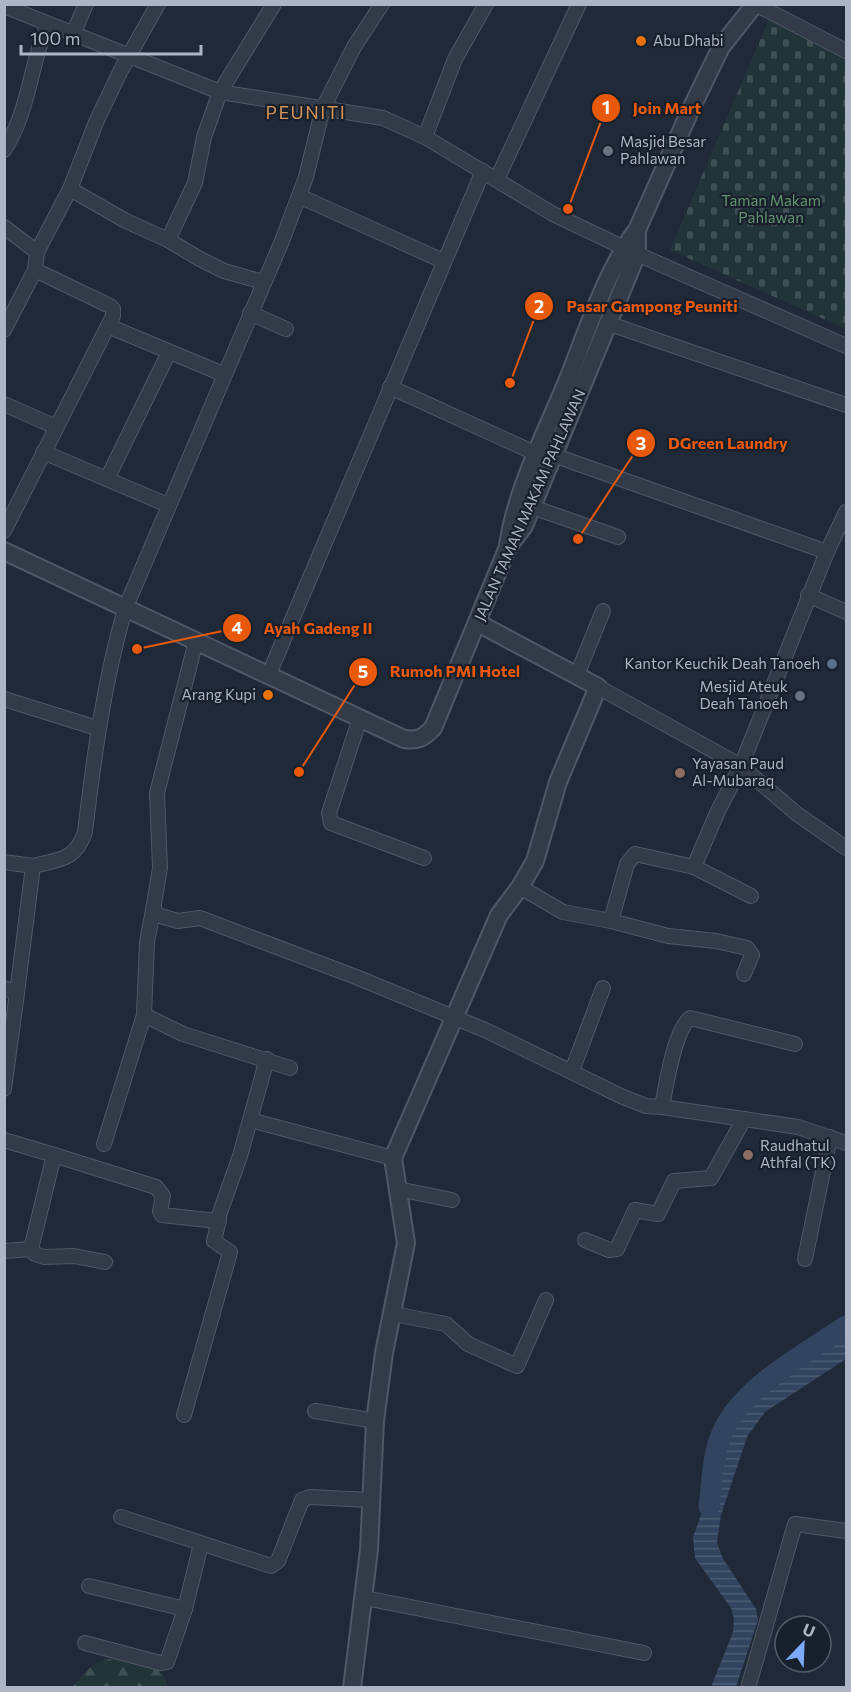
<svg xmlns="http://www.w3.org/2000/svg" width="851" height="1692" font-family="Commissioner,sans-serif">
	<defs>
		<pattern id="forest-firs" width="22" height="20" patternUnits="userSpaceOnUse" patternTransform="scale(1.5)"><rect width="22" height="20" fill="#213538"/><path d="M5 1l3.5 6h-7zM16 11l3.5 6h-7z" fill="#3f5053"/></pattern>
		<pattern id="cemetery-stones" width="16" height="16" patternUnits="userSpaceOnUse" patternTransform="scale(1.5)"><rect width="16" height="16" fill="#213538"/><path d="M2 7V4a2 2 0 0 1 4 0v3zM10 15v-3a2 2 0 0 1 4 0v3z" fill="#3f5053"/></pattern>
		<pattern id="water-rules" width="6" height="5" patternUnits="userSpaceOnUse" patternTransform="scale(1.5)"><rect width="6" height="5" fill="#32445f"/><path d="M0 2.5h6" fill="none" stroke="#4d5d74"/></pattern>
	</defs>
	<rect width="100%" height="100%" fill="#1f2937"/>
	<path fill="url(#forest-firs)" d="M124,1657L160,1669L166,1680L167,1687L72,1688C90,1664 95,1660 124,1657Z"/>
	<path fill="url(#cemetery-stones)" d="M770,17L846,55V329L670,250Z"/>
	<path fill="url(#water-rules)" d="M846,1333V1359L765,1412L747,1437L721,1515L717,1542L722,1557L756,1609L758,1620L736,1687H711L733,1632L734,1619L731,1608L695,1558L693,1537L736,1416Z"/>
	<g fill="none" stroke-linecap="round" stroke-linejoin="round">
		<path stroke="#32445f" stroke-width="21" d="M709,1507C712,1485 712,1459 720,1438C738,1388 804,1355 846,1326"/>
		<defs>
			<g id="minor">
				<path d="M755,4L846,51"/>
				<path d="M4,6L220,92L383,118L425,137L553,214L637,254L846,346"/>
				<path d="M73,34L86,4"/>
				<path d="M425,137L455,59L486,4"/>
				<path d="M4,150C29,112 30,66 47,25"/>
				<path d="M497,179L579,4"/>
				<path d="M70,189L126,221L168,240L200,259L224,271L263,282"/>
				<path d="M299,196L443,261"/>
				<path d="M4,227L37,252"/>
				<path d="M168,240L195,183L204,137L220,92L274,4"/>
				<path d="M250,313L286,329"/>
				<path d="M607,323L846,405"/>
				<path d="M108,326L223,374"/>
				<path d="M4,330L35,270L37,252L70,189L97,120L121,70L158,4"/>
				<path d="M390,387L537,454L553,455L827,552L846,512"/>
				<path d="M4,404L56,427"/>
				<path d="M43,452L168,505"/>
				<path d="M107,479L169,352"/>
				<path d="M532,507L618,537"/>
				<path d="M4,531L113,316V309L110,306L35,270"/>
				<path d="M808,595L846,612"/>
				<path d="M269,674L483,171"/>
				<path d="M577,675L603,611"/>
				<path d="M598,687L741,766L797,814L846,848"/>
				<path d="M4,699L97,728"/>
				<path d="M360,718L329,813L331,823L424,858"/>
				<path d="M4,862L33,866"/>
				<path d="M694,867L717,813L741,766L827,552"/>
				<path d="M520,887L563,912L611,921"/>
				<path d="M153,910L160,868L157,793L196,641"/>
				<path d="M744,974L752,955L747,948L716,941L668,936L611,921L627,864L635,854L694,867L751,896"/>
				<path d="M4,988L17,993L33,866C60,859 75,861 85,832C94,756 104,682 125,609L282,241L306,177L323,108L354,47L382,4"/>
				<path d="M144,1015L183,1034L290,1068"/>
				<path d="M795,1044L690,1018C674,1031 666,1086 662,1107L798,1127L846,1143"/>
				<path d="M572,1071L603,988"/>
				<path d="M4,1089L17,993"/>
				<path d="M250,1120L393,1158"/>
				<path d="M4,1140L54,1155L31,1249"/>
				<path d="M104,1144L144,1015L147,942L153,910L160,916L178,921L200,918L356,977L485,1030L623,1097L646,1106L662,1107"/>
				<path d="M54,1155L156,1187L163,1196L160,1211L162,1215L217,1221L240,1156L267,1059"/>
				<path d="M398,1189L452,1200"/>
				<path d="M585,1240L609,1250L617,1249L635,1210L658,1214L674,1181L711,1178L744,1119"/>
				<path d="M4,1251L31,1249L35,1254L44,1257L74,1256L105,1262"/>
				<path d="M805,1259L830,1137"/>
				<path d="M393,1314L446,1324L468,1344L517,1366L546,1300"/>
				<path d="M315,1411L375,1421"/>
				<path d="M184,1415L229,1256L230,1252L214,1241L219,1220"/>
				<path d="M121,1517L271,1566L278,1561L302,1500L310,1497L370,1500"/>
				<path d="M89,1586L185,1609"/>
				<path d="M365,1598L644,1653"/>
				<path d="M85,1643L160,1663L167,1662L185,1609L201,1544"/>
				<path d="M748,1688L795,1524L846,1531"/>
			</g>
			<g id="tertiary">
				<path d="M508,546C516,489 546,433 568,379C586,334 607,268 637,230"/>
				<path d="M4,551L404,739C418,741 423,738 433,728L508,547L524,526L637,254V230L690,111L721,47L755,4"/>
				<path d="M352,1688L369,1550L375,1421L384,1353L406,1243L393,1158L499,915L520,887L535,861L558,782L598,687L478,623"/>
			</g>
		</defs>
		<use href="#minor" stroke="#505866" stroke-width="16"/>
		<use href="#tertiary" stroke="#505866" stroke-width="20"/>
		<use href="#minor" stroke="#333b48" stroke-width="14"/>
		<use href="#tertiary" stroke="#333b48" stroke-width="16"/>
	</g>
	<g fill="#e8710a" stroke="#18202c" stroke-width="2">
		<circle cx="641" cy="41" r="6"/>
		<circle cx="268" cy="695" r="6"/>
	</g>
	<g fill="#6b7280" stroke="#18202c" stroke-width="2">
		<circle cx="608" cy="151" r="6"/>
		<circle cx="800" cy="696" r="6"/>
	</g>
	<circle fill="#5c6f8a" stroke="#18202c" stroke-width="2" cx="832" cy="664" r="6"/>
	<g fill="#8d6e63" stroke="#18202c" stroke-width="2">
		<circle cx="680" cy="773" r="6"/>
		<circle cx="748" cy="1155" r="6"/>
	</g>
	<g text-anchor="middle" stroke-width="4.5" stroke-linejoin="round" paint-order="stroke">
		<g font-size="15" fill="#adb5c5" stroke="#18202c" text-anchor="start">
			<text x="653" y="46">Abu Dhabi</text>
			<text x="620" y="147">Masjid Besar<tspan x="620" dy="17">Pahlawan</tspan></text>
			<text x="820" y="669" text-anchor="end">Kantor Keuchik Deah Tanoeh</text>
			<text x="788" y="692" text-anchor="end">Mesjid Ateuk<tspan x="788" dy="17">Deah Tanoeh</tspan></text>
			<text x="256" y="700" text-anchor="end">Arang Kupi</text>
			<text x="692" y="769">Yayasan Paud<tspan x="692" dy="17">Al-Mubaraq</tspan></text>
			<text x="760" y="1151">Raudhatul<tspan x="760" dy="17">Athfal (TK)</tspan></text>
		</g>
		<g font-size="15" fill="#649571" stroke="#18202c">
			<text x="771" y="206">Taman Makam<tspan x="771" dy="17">Pahlawan</tspan></text>
		</g>
		<g font-size="15" fill="#adb5c5" stroke="#18202c">
			<text transform="translate(530 505) rotate(-66)" y="5">JALAN TAMAN MAKAM PAHLAWAN</text>
		</g>
		<g font-size="18" letter-spacing="1.5" fill="#d59258" stroke="#18202c">
			<text x="306" y="119">PEUNITI</text>
		</g>
	</g>
	<path fill="none" stroke="#e8590c" stroke-width="2" d="M568 209L606 108M510 383L539 306M578 539L641 443M137 649L237 628M299 772L363 672"/>
	<g fill="#e8590c" stroke="#18202c" stroke-width="2">
		<circle cx="568" cy="209" r="6"/>
		<circle cx="510" cy="383" r="6"/>
		<circle cx="578" cy="539" r="6"/>
		<circle cx="137" cy="649" r="6"/>
		<circle cx="299" cy="772" r="6"/>
		<circle cx="606" cy="108" r="15"/>
		<circle cx="539" cy="306" r="15"/>
		<circle cx="641" cy="443" r="15"/>
		<circle cx="237" cy="628" r="15"/>
		<circle cx="363" cy="672" r="15"/>
	</g>
	<g font-size="18" text-anchor="middle" font-weight="bold" fill="#fff">
		<text x="606" y="114">1</text>
		<text x="539" y="313">2</text>
		<text x="641" y="450">3</text>
		<text x="237" y="634">4</text>
		<text x="363" y="678">5</text>
	</g>
	<g font-size="16" text-anchor="middle" font-weight="bold" fill="#e8590c" stroke="#18202c" stroke-width="4.5" stroke-linejoin="round" paint-order="stroke">
		<text x="667" y="114">Join Mart</text>
		<text x="652" y="312">Pasar Gampong Peuniti</text>
		<text x="728" y="449">DGreen Laundry</text>
		<text x="318" y="634">Ayah Gadeng II</text>
		<text x="455" y="677">Rumoh PMI Hotel</text>
	</g>
	<rect width="851" height="1692" fill="none" stroke="#adb5c5" stroke-width="12"/>
	<g transform="translate(803 1644) rotate(23)"><circle r="28" fill="#18202c" stroke="#545c69" stroke-width="1.5"/>
	<path d="M0-4.5L10 22L0 15L-10 22Z" fill="#7da9fa"/>
	<text y="-9" font-size="16" font-weight="bold" text-anchor="middle" fill="#adb5c5">U</text>
	</g>
	<path d="M21 45v9h180v-9" fill="none" stroke="#adb5c5" stroke-width="3"/>
	<text x="30" y="45" font-size="18" fill="#adb5c5" stroke="#18202c" stroke-width="4.5" paint-order="stroke">100 m</text>
</svg>
